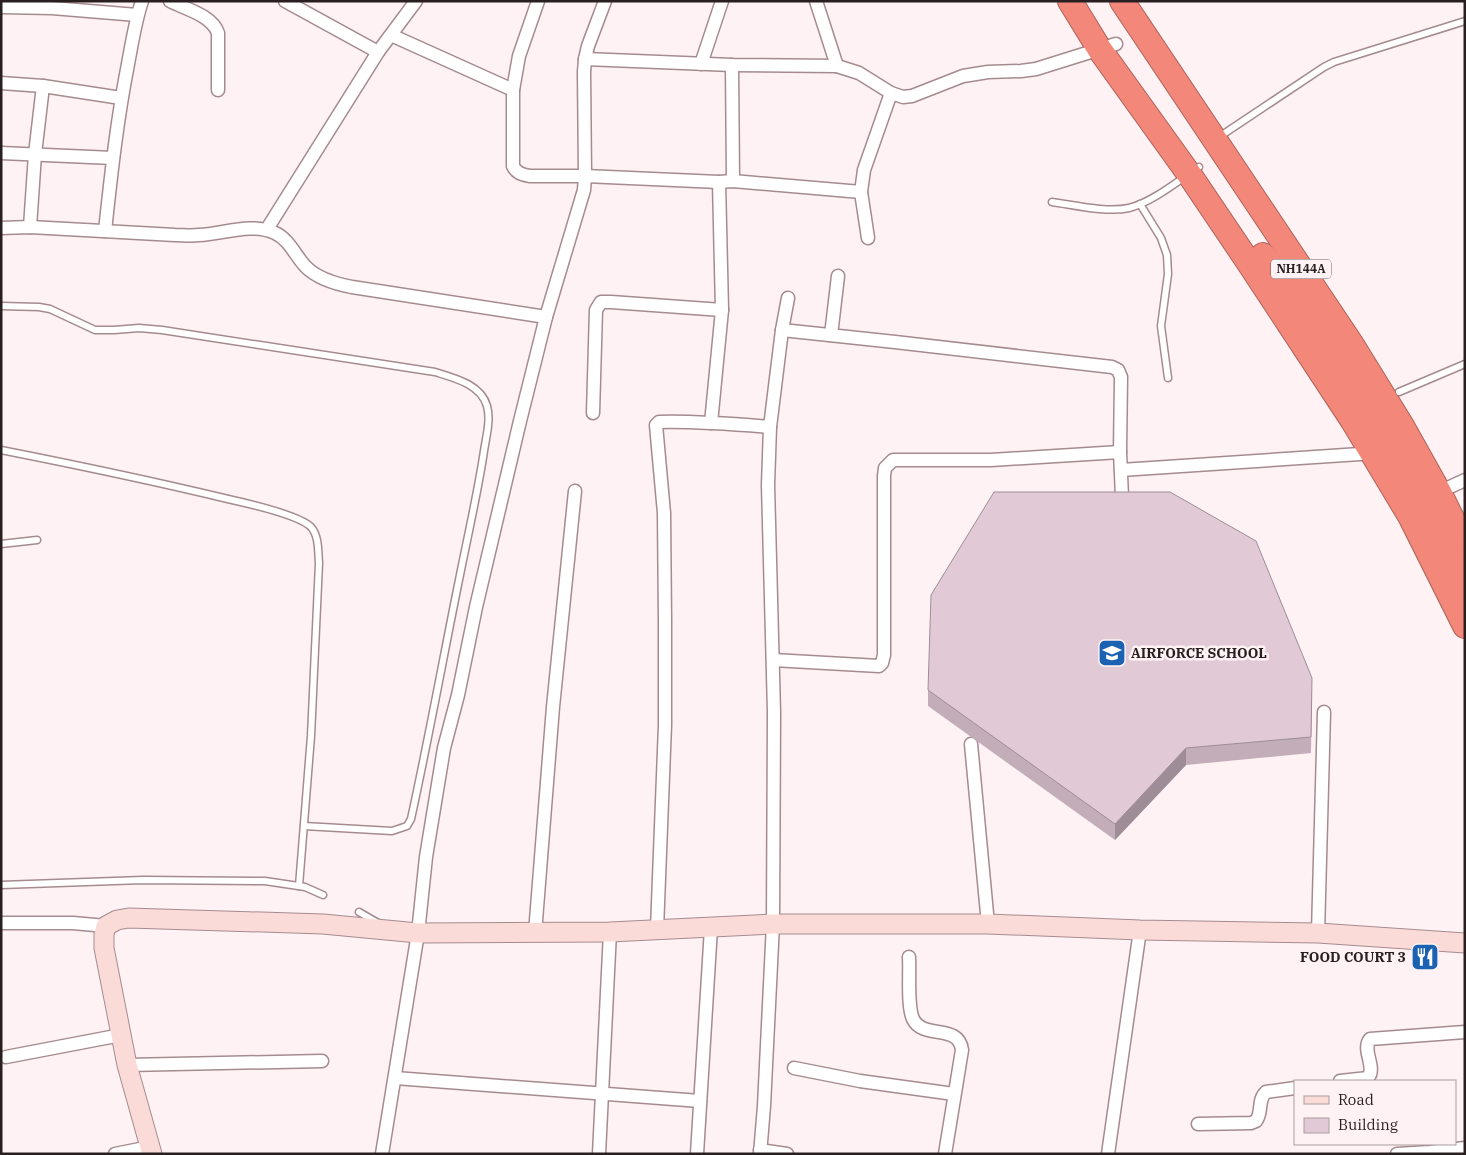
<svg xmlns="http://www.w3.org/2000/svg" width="1466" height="1155" font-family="'IBM Plex Serif',serif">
	<rect width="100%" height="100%" fill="#fef2f4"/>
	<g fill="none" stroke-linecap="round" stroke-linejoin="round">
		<defs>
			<g id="lane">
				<path d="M1219,137L1324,67L1334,62L1465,21"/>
				<path d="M1052,202C1074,205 1108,213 1129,208C1153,202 1179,180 1199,167"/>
				<path d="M1140,204L1161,238L1167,255L1168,274L1161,326L1168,378"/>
				<path d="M1,306L39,307L50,309L95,330H114L139,328L162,330L435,372C454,378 481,384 487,406C491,420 486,437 484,451C478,491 469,530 461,570C444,653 429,737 411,819L407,826L392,831L304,826"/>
				<path d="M1399,392L1465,364"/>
				<path d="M1,450C77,465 153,481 228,499C246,503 299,515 311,527C319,536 318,551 319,563L311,736L299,886"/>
				<path d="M1,544L37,540"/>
				<path d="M1,885L143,880L265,881L305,887L323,895"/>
				<path d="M359,912L378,923"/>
			</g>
			<g id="street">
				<path d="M170,1C185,9 212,15 218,33V90"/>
				<path d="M285,1L378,52"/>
				<path d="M538,1L519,56L513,90V166C516,173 522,175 530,176H585L719,182L733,181L861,192"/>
				<path d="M816,1L837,66"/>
				<path d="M1,7L52,8L137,15"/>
				<path d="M391,35L513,90"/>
				<path d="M585,59L732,65L837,66L859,73L891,93L903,97L912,96L963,76L988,72L1021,71L1036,69L1116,44"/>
				<path d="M701,64L722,1"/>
				<path d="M732,65L733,181"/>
				<path d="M1,83L43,86L121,98"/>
				<path d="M1,153L113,158"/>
				<path d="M30,227L35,154L43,86"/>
				<path d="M1,228L30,227L175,235C183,235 191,236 199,235C223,234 252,222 275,233C289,239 296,257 306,267C318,279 336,284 352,287L546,317"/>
				<path d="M267,229L378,52L416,1"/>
				<path d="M105,231C111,175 117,120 128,64C132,43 135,22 142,1"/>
				<path d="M868,238L861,192L864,170L891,93"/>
				<path d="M782,330L895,342L1112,367L1118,370L1121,377L1120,452L1122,497"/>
				<path d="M831,335L838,276"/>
				<path d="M593,413L596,310L601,302H611L722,310"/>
				<path d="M711,423L722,310L719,182"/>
				<path d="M1121,470L1375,453"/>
				<path d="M1439,492L1465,480"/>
				<path d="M773,660L879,666L882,663L884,655V476L885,468L893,460H991L1120,452"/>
				<path d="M971,744L988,924"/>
				<path d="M1,923H73L106,926"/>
				<path d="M657,929L665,725V622L664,513L656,425L659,422C696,421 733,424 770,427"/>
				<path d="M535,933L553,707L575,491"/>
				<path d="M1318,933L1324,712"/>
				<path d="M909,957C910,973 907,1006 913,1019C923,1040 959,1023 962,1050L945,1154"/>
				<path d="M6,1057L121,1035"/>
				<path d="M127,1065L322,1061"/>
				<path d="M794,1068L860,1081L954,1094"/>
				<path d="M395,1078L700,1101"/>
				<path d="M1340,1081L1368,1078C1377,1067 1361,1050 1370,1039L1465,1032"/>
				<path d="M1198,1124L1251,1123L1256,1121C1263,1112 1257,1100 1266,1092L1295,1088"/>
				<path d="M760,1150L787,1154"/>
				<path d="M115,1154L150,1147"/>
				<path d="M382,1154L418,933L426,857L444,748L458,695L476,607L520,421L546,317L584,190L585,176L584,72L585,59L588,46L605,1"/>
				<path d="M599,1154L610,932"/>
				<path d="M697,1154L711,928"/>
				<path d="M760,1154L764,1106L773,924L774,712L768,485L770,427L782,330L788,298"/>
				<path d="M1108,1154L1140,930"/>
				<path d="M1397,1154L1430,1152L1465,1148"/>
			</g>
			<path id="secondary" d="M152,1154L127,1065L104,948V934L106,926L117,920L129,918L323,924L418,933L610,932L773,924H988L1140,930L1318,933L1465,943"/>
			<g id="highway">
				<path d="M1070,1L1100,50L1189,174L1249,263L1353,421L1410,516L1465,626"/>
				<path d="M1122,1L1352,345L1402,426L1439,492L1465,545"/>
				<path d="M1263,255L1307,315L1393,451L1450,554L1465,586"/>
			</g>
		</defs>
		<use href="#lane" stroke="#a58b90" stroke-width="9"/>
		<use href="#street" stroke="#a58b90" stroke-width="15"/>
		<use href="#secondary" stroke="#a58b90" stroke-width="21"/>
		<use href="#highway" stroke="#ac635a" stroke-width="26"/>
		<use href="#lane" stroke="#fff" stroke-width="6"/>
		<use href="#street" stroke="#fff" stroke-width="12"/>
		<use href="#secondary" stroke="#fbdbd7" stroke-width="19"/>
		<use href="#highway" stroke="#f38779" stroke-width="24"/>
	</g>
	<path fill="#c2adb8" d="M928,690L1312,694L1311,753L1186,765L1115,840L928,706Z"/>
	<path fill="#9e8d96" d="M1186,748V765L1115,840V824Z"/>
	<path fill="#e1c9d6" stroke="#9e8d96" d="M994,492H1170L1256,541L1312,678L1311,737L1186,748L1115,824L928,690L931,595Z"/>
	<defs>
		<symbol id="school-square" viewBox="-11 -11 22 22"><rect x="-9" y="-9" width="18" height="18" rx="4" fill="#1c62b2" stroke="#fef2f4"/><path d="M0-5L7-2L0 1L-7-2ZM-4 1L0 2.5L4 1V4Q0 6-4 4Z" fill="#fff"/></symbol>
		<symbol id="restaurant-square" viewBox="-11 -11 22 22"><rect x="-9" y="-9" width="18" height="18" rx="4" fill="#1c62b2" stroke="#fef2f4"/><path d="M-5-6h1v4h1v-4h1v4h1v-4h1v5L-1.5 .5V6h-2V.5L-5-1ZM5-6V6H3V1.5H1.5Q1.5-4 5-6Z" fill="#fff"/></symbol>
	</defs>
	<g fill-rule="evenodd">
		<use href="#school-square" x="1096" y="637" width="32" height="32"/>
		<use href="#restaurant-square" x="1409" y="941" width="32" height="32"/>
	</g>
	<g text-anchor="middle" stroke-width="5" stroke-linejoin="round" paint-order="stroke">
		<rect fill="#fef2f4" stroke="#695e60" stroke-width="1" x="1271" y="259.5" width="60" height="19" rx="4"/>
		<g font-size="12" font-weight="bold" fill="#291f20">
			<text x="1301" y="273">NH144A</text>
		</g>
		<g font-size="14" font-weight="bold" fill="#291f20" stroke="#fef2f4" text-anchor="start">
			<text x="1131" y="658">AIRFORCE SCHOOL</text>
			<text x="1406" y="962" text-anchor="end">FOOD COURT 3</text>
		</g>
	</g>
	<rect width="1466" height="1155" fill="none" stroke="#291f20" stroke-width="5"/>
	<rect x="1294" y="1080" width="162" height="65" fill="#fef2f4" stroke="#a99e9f"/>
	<rect x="1304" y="1096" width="25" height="8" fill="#fbdbd7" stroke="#a99e9f"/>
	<text x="1338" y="1105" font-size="15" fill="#291f20">Road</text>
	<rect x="1304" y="1118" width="25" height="15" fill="#e1c9d6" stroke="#a99e9f"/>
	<text x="1338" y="1130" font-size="15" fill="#291f20">Building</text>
</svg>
